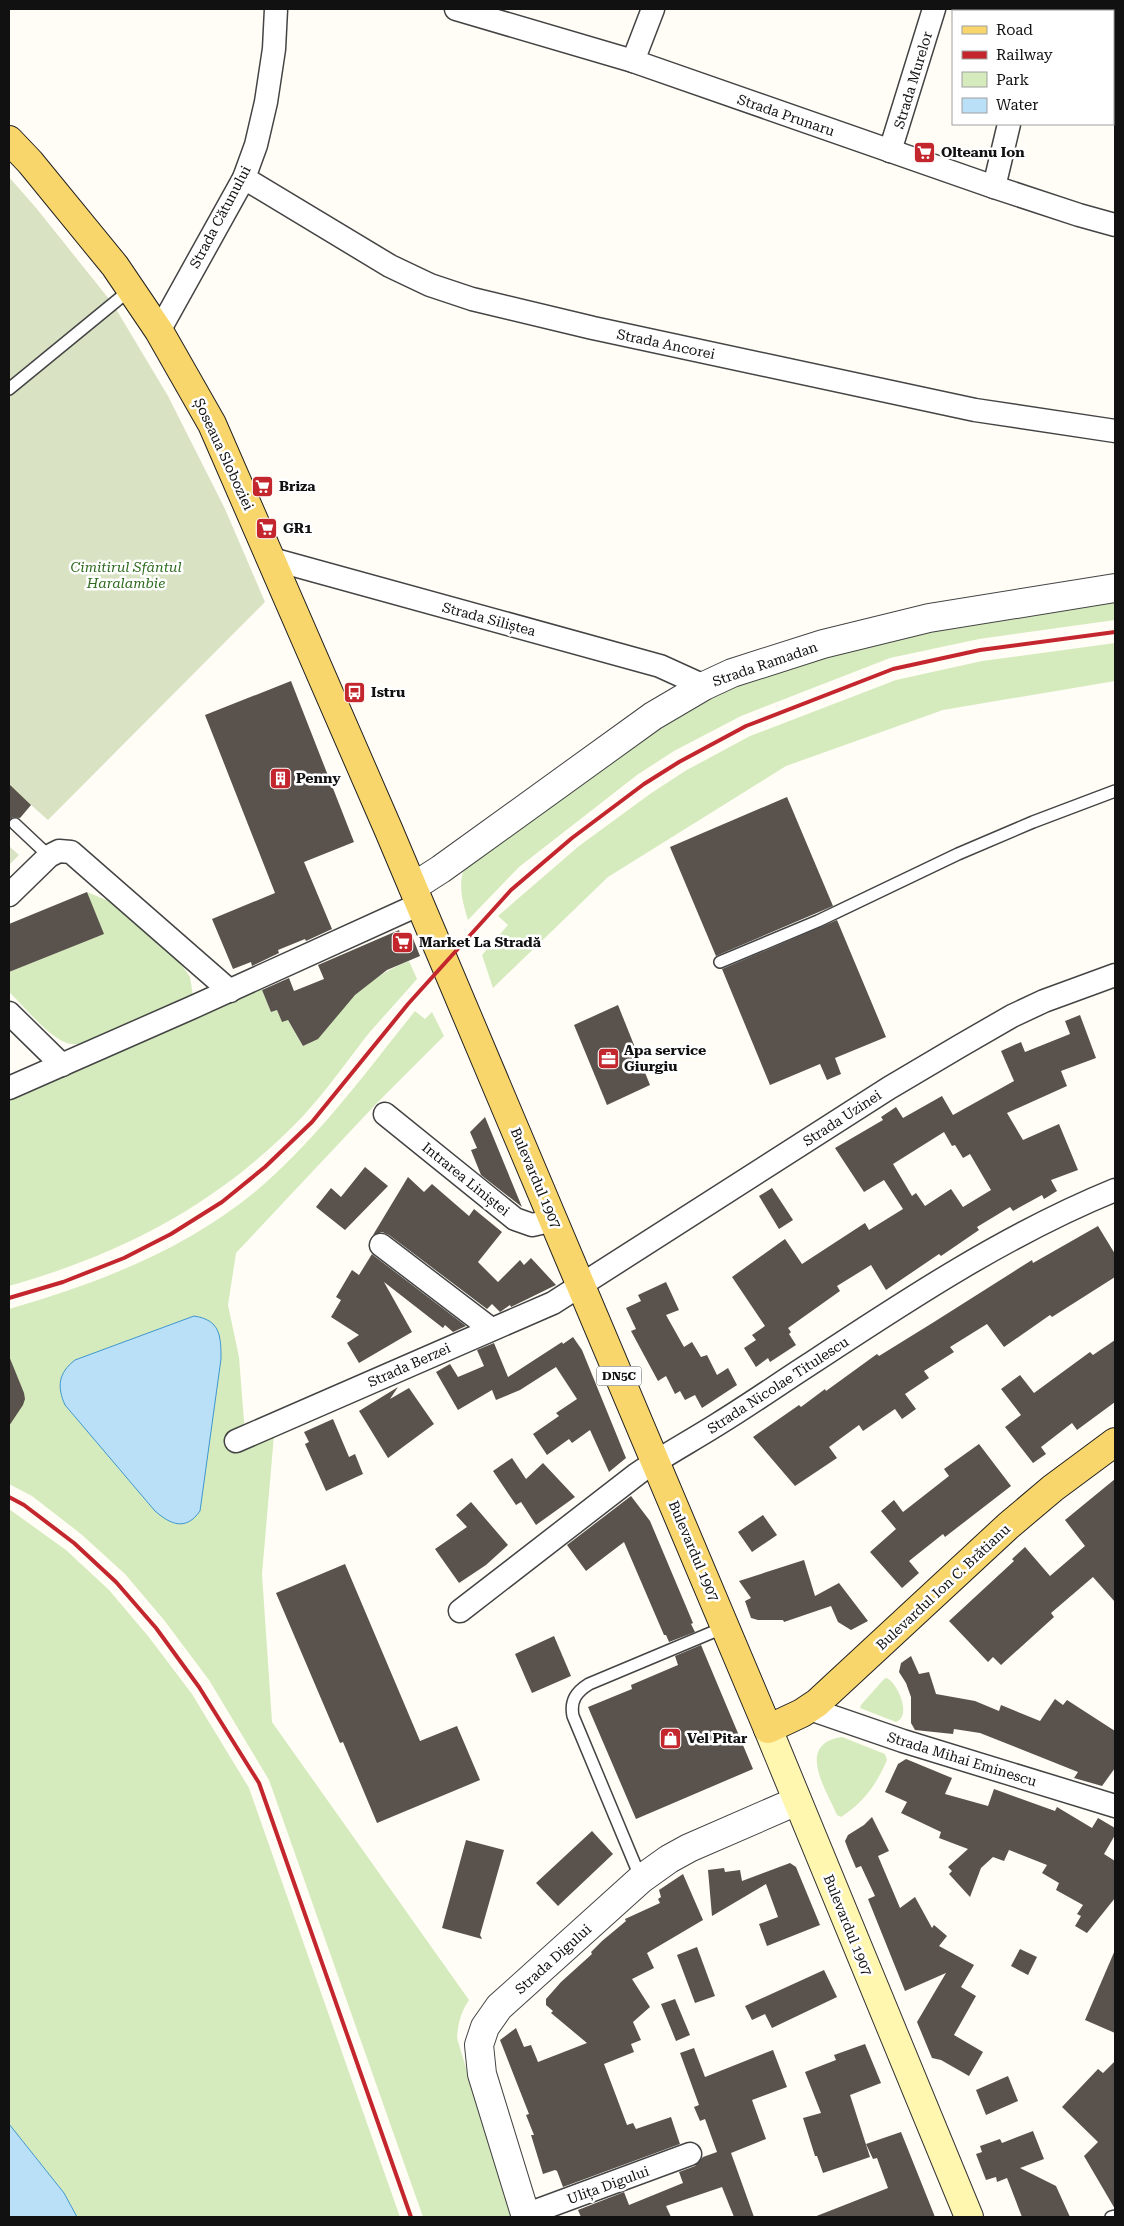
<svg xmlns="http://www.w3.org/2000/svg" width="1124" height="2226" font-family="'Roboto Serif',serif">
	<rect width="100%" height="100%" fill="#fffdf5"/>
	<g fill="#d5ebbd">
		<path d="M1115,602V620L979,639L890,658L741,716L674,751L637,775L519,867L468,920C463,903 457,884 465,867L661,728L685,712L737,686L774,672L857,649L946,629Z"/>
		<path d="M1115,643V681L943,710L786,766L608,877L493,988L482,955L508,925L498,916L579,846L650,794L685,771L750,736L896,680L982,661Z"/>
		<path d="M87,892L111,902L179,961L190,977L193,996L84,1043C81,1043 76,1045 72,1044C53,1043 23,1005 9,992V972L103,934Z"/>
		<path d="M409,961L417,979C401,997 385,1015 369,1033C347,1061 327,1090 303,1116C219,1204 125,1253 9,1286V1093L260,985L271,1012L277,1010L288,1020L303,1046C329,1033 336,1013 356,994C372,979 389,969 409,961Z"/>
		<path d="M415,1011L425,1019L432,1012L444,1036L376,1104L236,1253L228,1305L239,1357L246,1447L274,1435L262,1574L272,1722L469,2000C461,2012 458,2023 457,2038L511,2217H423L269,1780L209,1680L164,1620L125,1574L81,1534L32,1496L9,1484V1309C103,1282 201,1244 274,1175C327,1126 370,1067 415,1011Z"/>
		<path d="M9,1509L66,1550L109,1590L148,1636L192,1694L249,1788L400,2217H77L64,2193L9,2124Z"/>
		<path d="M887,1678C898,1684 912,1716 896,1722L860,1708L861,1705L884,1679Z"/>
		<path d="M842,1737L885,1754L887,1760C876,1785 864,1802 841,1817L837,1815C826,1789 795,1744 842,1737Z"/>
	</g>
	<g fill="#d9e3c4">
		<path d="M9,177L37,209L113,304L168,396L225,509L265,602L48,820L31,805L9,831Z"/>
		<path d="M9,846L19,855L9,865Z"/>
	</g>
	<g fill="#b9e0f7" stroke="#3f96cf">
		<path d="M194,1316C220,1320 221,1335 221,1359L200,1511C186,1531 171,1525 155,1511L65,1405C57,1387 58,1373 75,1360Z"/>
		<path d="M9,2124L64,2193L77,2217H9Z"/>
	</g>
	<g fill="#5a524d" fill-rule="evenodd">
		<path d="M291,681L354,842L304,862L332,929L306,941L305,939L278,950L279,953L252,966L251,962L233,969L212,919L275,893L205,715Z"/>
		<path d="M9,784L31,805L20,818L13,817L9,820Z"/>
		<path d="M787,797L833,906L716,956L670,847Z"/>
		<path d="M87,892L104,934L9,972V924Z"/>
		<path d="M837,920L886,1037L835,1058L841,1074L827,1080L820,1064L770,1085L722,969Z"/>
		<path d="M399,930L402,939L412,936L420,956L387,970L355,995L318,1039L303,1046L288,1020L282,1022L277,1010L271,1012L262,990L289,978L294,991L324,979L318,965Z"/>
		<path d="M618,1005L650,1085L607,1105L574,1025Z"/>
		<path d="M1080,1015L1096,1058L1061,1071L1067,1086L1007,1113L1023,1140L1059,1124L1078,1170L1051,1180L1057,1191L1044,1199L1042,1195L1013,1211L1010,1207L977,1227L979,1230L941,1256L939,1254L886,1290L871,1265L837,1286L840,1291L788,1328L791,1332L789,1334L796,1345L770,1362L768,1358L756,1367L744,1348L756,1340L752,1335L765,1326L732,1277L785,1239L802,1264L865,1223L869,1230L903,1209L884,1180L864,1192L835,1148L883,1120L881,1117L896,1107L903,1118L942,1096L953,1115L1014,1081L1001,1051L1021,1042L1025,1052L1070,1034L1065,1021ZM944,1132L952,1146L955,1145L963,1158L970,1154L991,1190L963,1207L951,1189L925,1206L916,1193L912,1196L893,1164Z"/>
		<path d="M485,1117L522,1207L481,1175L471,1150L477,1148L470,1132Z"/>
		<path d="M365,1167L388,1186L345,1230L316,1207L331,1188L341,1197Z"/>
		<path d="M408,1177L424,1192L432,1184L469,1216L474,1209L502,1232L478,1262L498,1282L520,1260L524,1265L531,1258L556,1285L511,1307L510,1305L500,1312L492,1304L487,1309L389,1235L382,1232L373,1235Z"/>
		<path d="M772,1188L793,1220L779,1229L759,1196Z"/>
		<path d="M1098,1226L1115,1254V1277L1052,1317L1050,1315L1004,1347L987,1324L950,1347L954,1352L924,1371L929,1378L905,1394L916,1409L902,1419L895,1409L863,1431L859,1425L829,1447L837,1458L795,1486L753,1437L799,1405L801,1407L825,1389L826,1391L877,1354L879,1356L934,1322L1032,1260L1033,1263Z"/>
		<path d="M372,1254L373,1255L466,1326L453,1332L445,1325L443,1328L384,1282L412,1332L359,1363L347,1343L359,1335L331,1317L341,1300L336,1297L352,1270L359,1275Z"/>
		<path d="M666,1282L679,1310L666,1315L684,1347L692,1342L701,1357L707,1355L717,1375L728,1368L737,1385L702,1408L695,1395L685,1400L680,1391L675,1394L666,1376L658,1381L631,1331L636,1329L626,1308L641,1301L638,1295Z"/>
		<path d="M573,1337L582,1350L626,1458L609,1472L590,1430L572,1443L569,1439L547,1455L533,1434L559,1416L556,1413L577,1399L556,1367L520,1390L496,1400L492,1390L458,1410L436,1372L450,1364L458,1377L484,1366L477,1350L494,1343L508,1377L562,1342L563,1344Z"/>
		<path d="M1115,1340V1402L1077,1430L1072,1423L1041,1447L1046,1454L1033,1463L1005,1427L1021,1415L1001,1389L1020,1375L1034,1393L1090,1352L1093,1355Z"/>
		<path d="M9,1356L24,1393L25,1399L23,1405L9,1426Z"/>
		<path d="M398,1387L390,1399L409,1388L434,1424L388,1458L359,1411Z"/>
		<path d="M333,1419L349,1457L355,1454L363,1474L326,1491L305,1444L309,1442L304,1432Z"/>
		<path d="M979,1444L1011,1486L945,1537L943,1534L909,1561L919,1573L902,1588L870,1552L896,1529L881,1511L894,1500L903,1512L949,1476L944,1469Z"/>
		<path d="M512,1458L526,1479L543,1463L575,1497L536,1525L521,1502L516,1505L493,1471Z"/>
		<path d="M1115,1479V1602L1093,1577L1051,1613L1054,1617L1001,1665L993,1657L988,1662L949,1621L1014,1561L1012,1559L1025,1547L1050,1576L1085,1546L1065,1520Z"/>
		<path d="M631,1496L650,1521L693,1623L691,1624L695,1632L669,1642L666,1635H664L624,1542L586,1571L567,1545Z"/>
		<path d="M471,1502L508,1545L486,1565L459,1583L435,1549L467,1527L456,1515Z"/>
		<path d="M763,1515L777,1535L752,1552L738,1532Z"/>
		<path d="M804,1560L815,1596L839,1583L868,1621L851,1630L838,1622L831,1606L784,1622L783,1620H758L751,1618L745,1601L751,1598L739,1581Z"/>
		<path d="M345,1564L420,1741L457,1726L480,1780L377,1823L343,1742L340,1743L276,1593Z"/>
		<path d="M554,1636L571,1676L532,1693L515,1654Z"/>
		<path d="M701,1645L753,1769L636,1819L588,1707L632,1689L631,1685L678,1665L675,1656Z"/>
		<path d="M911,1656L919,1674L929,1672L936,1694L975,1701L999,1711L1001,1705L1040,1721L1055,1699L1063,1705L1067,1700L1115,1731V1768L1102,1786L1074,1778L1078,1772L980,1733L954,1729L953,1734L915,1730L911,1723V1697L906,1683L899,1672L901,1663Z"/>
		<path d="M906,1759L952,1778L945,1794L988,1806L994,1789L1055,1811L1057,1807L1092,1828L1098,1818L1115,1828V1835L1104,1854L1115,1861V1898L1087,1933L1075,1926L1081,1916L1077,1914L1083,1905L1056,1890L1059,1883L1042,1873L1047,1865L1009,1850L1004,1861L993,1857L981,1868L970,1897L949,1874L952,1871L948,1867L968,1849L939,1838L941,1832L901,1813L907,1802L885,1792L898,1764Z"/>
		<path d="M872,1817L889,1851L878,1856L900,1908L915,1897L932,1928L934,1925L947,1936L939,1946L974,1965L961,1987L976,1996L954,2035L983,2052L969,2076L941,2060L932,2058L917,2022L946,1973L905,1991L868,1899L875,1896L861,1866L856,1868L848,1849L845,1841L848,1835L864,1825Z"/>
		<path d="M592,1831L613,1854L558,1906L536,1883Z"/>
		<path d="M466,1840L504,1850L480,1935L482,1939L442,1928Z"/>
		<path d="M790,1863L796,1867L820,1925L767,1946L759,1924L778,1917L766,1884L712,1916L708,1870L724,1868L725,1872L740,1870L742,1881Z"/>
		<path d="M683,1874L703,1920L647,1953L654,1968L632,1979L650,2007L633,2022L641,2040L631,2044L634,2052L604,2064L627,2125L633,2123L636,2129L671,2117L680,2144L563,2187L557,2171L555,2170L543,2174L531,2135H534L526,2115L529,2114L500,2040L516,2028L524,2047L531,2045L538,2062L587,2043L551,2013L553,2011L546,2005V1999L561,1982L592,1954L591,1952L602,1941L626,1921L625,1919L660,1903L658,1899L661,1897L659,1890Z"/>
		<path d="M697,1947L715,1996L695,2003L677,1955Z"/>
		<path d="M1020,1949L1037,1957L1028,1975L1011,1966Z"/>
		<path d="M1115,1950V2033L1085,2020Z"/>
		<path d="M824,1970L837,1997L772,2028L765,2014L752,2020L745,2006Z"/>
		<path d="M675,1999L690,2035L676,2041L661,2004Z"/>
		<path d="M865,2044L881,2083L850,2095L870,2157L823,2173L817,2156H815L803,2118L821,2113L805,2072L836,2060L834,2055Z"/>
		<path d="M694,2048L705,2077L773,2050L787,2087L752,2100L766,2139L731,2153L754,2217H734L722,2187L666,2206L671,2217H581L578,2210L624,2192L629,2205L683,2183L679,2172L695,2166L703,2157L717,2152L705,2119L700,2121L694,2107L699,2105L680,2053Z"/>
		<path d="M1115,2061V2209L1084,2156L1098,2142L1062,2107L1098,2069L1103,2073Z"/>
		<path d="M1008,2076L1018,2101L986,2115L976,2090Z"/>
		<path d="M1033,2131L1044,2159L1020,2168L1056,2186L1070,2217H1022L1007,2178L997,2182L996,2177L986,2180L976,2154L982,2152L980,2146L1000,2139L1002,2143Z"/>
		<path d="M901,2132L935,2217H814L888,2188L877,2158L873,2159L866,2144Z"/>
	</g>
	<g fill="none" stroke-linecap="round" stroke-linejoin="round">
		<defs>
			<g id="service">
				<path d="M9,389L131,289"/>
				<path d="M15,824L49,856"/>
				<path d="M720,962L818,921L958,854L1033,822L1115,791"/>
				<path d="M641,1879L573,1716C570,1701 576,1692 589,1684L725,1627"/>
				<path d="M1111,2217L1115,2216"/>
			</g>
			<g id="minor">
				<path d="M456,9L633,61L994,187L1079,215L1115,225"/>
				<path d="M1037,11V9"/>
				<path d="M633,61L653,9"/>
				<path d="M890,151L934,9"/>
				<path d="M244,178L390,266L430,285L472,299L593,328L975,410L1115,431"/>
				<path d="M994,187L1009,124"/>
				<path d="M159,331L244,178L256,145L266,102L274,49L276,9"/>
				<path d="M272,559L660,666L704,686"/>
				<path d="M9,895L49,856L59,851L71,852L230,991"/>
				<path d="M9,1013L62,1065"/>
				<path d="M9,1088L191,1008L420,904"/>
				<path d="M385,1114L515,1219L532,1225L554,1220"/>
				<path d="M381,1245L491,1329"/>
				<path d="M236,1441L553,1303L889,1088L960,1046L1012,1016L1044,1001L1115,975"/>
				<path d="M460,1611L637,1474C663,1456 691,1441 718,1424C749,1405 779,1384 810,1364C907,1300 1007,1234 1115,1190"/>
				<path d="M810,1709L903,1741L1115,1806"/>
				<path d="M525,2215L690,2154"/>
			</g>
			<g id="tertiary">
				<path d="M413,887L441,869L653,716L704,686L732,673L823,644L929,618L1115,588"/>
				<path d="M526,2217L482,2074L479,2045L485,2027L499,2007L641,1879L669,1859L689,1848L797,1801"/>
			</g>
			<path id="secondary" d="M768,1729L969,2217"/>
			<path id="primary" d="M9,140L30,162L115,266L159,331L212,424L389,831L768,1729L802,1713L817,1703L1008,1526L1053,1488L1115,1442"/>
		</defs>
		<use href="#service" stroke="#444" stroke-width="14"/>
		<use href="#minor" stroke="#444" stroke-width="25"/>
		<use href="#tertiary" stroke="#444" stroke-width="30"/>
		<use href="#secondary" stroke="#333" stroke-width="30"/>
		<use href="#primary" stroke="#222" stroke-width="30"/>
		<use href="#service" stroke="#fff" stroke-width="11"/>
		<use href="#minor" stroke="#fff" stroke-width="22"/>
		<use href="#tertiary" stroke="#fff" stroke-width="28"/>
		<use href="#secondary" stroke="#fff6b0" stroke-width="28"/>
		<use href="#primary" stroke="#f9d66b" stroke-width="28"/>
		<g stroke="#c4262e" stroke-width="4">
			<path d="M9,1298L63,1282L124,1258L171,1234L222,1202L265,1167L312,1122L408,1004L511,890L572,838L644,784L679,762L746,726L893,669L980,650L1115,632"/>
			<path d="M9,1497L24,1505L74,1543L116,1582L156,1628L199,1687L259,1783L411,2217"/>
		</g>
	</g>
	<defs>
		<symbol id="supermarket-square" viewBox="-11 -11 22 22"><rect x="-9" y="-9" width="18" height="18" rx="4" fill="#c4262e" stroke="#fff"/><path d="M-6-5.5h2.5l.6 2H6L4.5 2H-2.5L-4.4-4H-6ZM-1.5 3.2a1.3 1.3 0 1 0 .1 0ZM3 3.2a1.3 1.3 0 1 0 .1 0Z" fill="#fff"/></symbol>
		<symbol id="bus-square" viewBox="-11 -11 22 22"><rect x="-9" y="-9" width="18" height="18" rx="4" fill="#c4262e" stroke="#fff"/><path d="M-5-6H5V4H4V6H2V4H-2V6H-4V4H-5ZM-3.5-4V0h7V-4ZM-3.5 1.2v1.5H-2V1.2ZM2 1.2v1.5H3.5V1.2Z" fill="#fff"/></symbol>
		<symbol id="building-square" viewBox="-11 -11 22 22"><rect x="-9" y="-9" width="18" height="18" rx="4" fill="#c4262e" stroke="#fff"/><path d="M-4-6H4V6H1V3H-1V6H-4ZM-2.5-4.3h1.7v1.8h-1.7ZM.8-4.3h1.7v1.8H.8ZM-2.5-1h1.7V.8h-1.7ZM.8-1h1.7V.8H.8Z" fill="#fff"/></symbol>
		<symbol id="office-square" viewBox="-11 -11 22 22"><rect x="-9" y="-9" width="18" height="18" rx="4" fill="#c4262e" stroke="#fff"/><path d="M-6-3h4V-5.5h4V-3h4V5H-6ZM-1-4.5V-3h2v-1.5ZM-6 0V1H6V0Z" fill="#fff"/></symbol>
		<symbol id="shop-square" viewBox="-11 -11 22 22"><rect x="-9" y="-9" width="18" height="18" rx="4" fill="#c4262e" stroke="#fff"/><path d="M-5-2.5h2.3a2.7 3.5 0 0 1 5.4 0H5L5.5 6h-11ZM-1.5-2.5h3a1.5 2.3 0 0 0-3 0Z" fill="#fff"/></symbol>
	</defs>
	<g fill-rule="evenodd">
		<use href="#supermarket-square" x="912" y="140" width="25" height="25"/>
		<use href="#supermarket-square" x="250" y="474" width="25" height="25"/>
		<use href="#supermarket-square" x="254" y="516" width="25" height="25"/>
		<use href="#bus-square" x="342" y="680" width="25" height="25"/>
		<use href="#building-square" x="268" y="766" width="25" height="25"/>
		<use href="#supermarket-square" x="390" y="930" width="25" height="25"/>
		<use href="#office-square" x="596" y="1046" width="25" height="25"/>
		<use href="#shop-square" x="658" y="1726" width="25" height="25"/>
	</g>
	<g text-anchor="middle" stroke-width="5" stroke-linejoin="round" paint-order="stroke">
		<rect fill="#fff" stroke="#585858" stroke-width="1" x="596.5" y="1366.5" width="45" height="19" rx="4"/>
		<g font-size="12" font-weight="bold" fill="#111">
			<text x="619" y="1380">DN5C</text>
		</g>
		<g font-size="14" fill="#111" stroke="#fff">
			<text transform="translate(913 80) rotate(-73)" y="5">Strada Murelor</text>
			<text transform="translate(786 115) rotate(19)" y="5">Strada Prunaru</text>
			<text transform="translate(220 217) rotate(-62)" y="5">Strada Cătunului</text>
			<text transform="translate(666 344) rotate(12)" y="5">Strada Ancorei</text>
			<text transform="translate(224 454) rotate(65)" y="5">Șoseaua Sloboziei</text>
			<text transform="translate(489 619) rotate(15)" y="5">Strada Siliștea</text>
			<text transform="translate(765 664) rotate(-19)" y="5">Strada Ramadan</text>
			<text transform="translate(842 1118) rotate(-33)" y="5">Strada Uzinei</text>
			<text transform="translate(536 1178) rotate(67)" y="5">Bulevardul 1907</text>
			<text transform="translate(466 1179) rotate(39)" y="5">Intrarea Liniștei</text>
			<text transform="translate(409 1365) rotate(-24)" y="5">Strada Berzei</text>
			<text transform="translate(778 1385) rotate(-33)" y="5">Strada Nicolae Titulescu</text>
			<text transform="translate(694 1551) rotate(67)" y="5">Bulevardul 1907</text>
			<text transform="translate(943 1587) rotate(-43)" y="5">Bulevardul Ion C. Brătianu</text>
			<text transform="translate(962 1759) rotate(17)" y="5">Strada Mihai Eminescu</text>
			<text transform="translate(848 1925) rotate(68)" y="5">Bulevardul 1907</text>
			<text transform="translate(553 1959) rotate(-42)" y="5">Strada Digului</text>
			<text transform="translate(608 2185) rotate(-20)" y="5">Ulița Digului</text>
		</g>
		<g font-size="14" font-weight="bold" fill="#111" stroke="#fff" text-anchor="start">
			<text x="941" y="157">Olteanu Ion</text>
			<text x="279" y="491">Briza</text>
			<text x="283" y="533">GR1</text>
			<text x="371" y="697">Istru</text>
			<text x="296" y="783">Penny</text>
			<text x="419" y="947">Market La Stradă</text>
			<text x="624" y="1055">Apa service<tspan x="624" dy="16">Giurgiu</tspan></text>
			<text x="687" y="1743">Vel Pitar</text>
		</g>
		<g font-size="14" font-style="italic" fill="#2f6b1f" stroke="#fff">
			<text x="126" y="572">Cimitirul Sfântul<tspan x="126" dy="16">Haralambie</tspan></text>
		</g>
	</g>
	<rect width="1124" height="2226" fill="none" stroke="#111111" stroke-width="20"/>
	<rect x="952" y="10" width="162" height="115" fill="#ffffff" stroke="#a0a0a0"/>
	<rect x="962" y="26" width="25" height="8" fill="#f9d66b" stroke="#a0a0a0"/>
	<text x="996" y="35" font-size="15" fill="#111111">Road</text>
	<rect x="962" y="51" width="25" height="8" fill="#c4262e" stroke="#a0a0a0"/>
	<text x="996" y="60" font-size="15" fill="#111111">Railway</text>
	<rect x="962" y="72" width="25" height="15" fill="#d5ebbd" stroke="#a0a0a0"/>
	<text x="996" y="85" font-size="15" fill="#111111">Park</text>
	<rect x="962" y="98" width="25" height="15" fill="#b9e0f7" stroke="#a0a0a0"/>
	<text x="996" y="110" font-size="15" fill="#111111">Water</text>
</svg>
